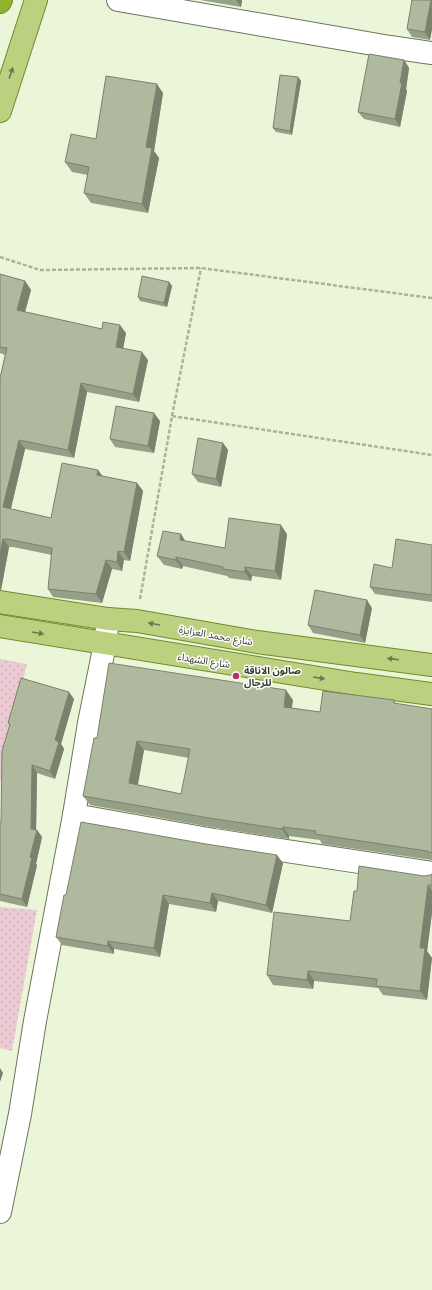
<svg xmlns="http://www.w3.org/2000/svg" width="432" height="1290" font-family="Inter,'Noto Sans Arabic',sans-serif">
	<defs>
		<pattern id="park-dots" width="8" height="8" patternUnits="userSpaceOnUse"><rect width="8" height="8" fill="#ebcad4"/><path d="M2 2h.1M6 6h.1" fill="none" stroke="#caaeb6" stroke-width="1.8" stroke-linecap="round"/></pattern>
	</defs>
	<rect width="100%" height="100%" fill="#ebf6d8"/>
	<g fill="url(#park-dots)">
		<path d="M0,659L27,664L0,783Z"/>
		<path d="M0,907L37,910L12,1051L0,1048Z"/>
	</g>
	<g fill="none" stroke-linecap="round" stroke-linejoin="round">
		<defs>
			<g id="minor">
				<path d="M118,0L390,47L432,53"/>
				<path d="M74,815L214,840L432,873"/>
				<path d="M0,1212L20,1114L35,1021L74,815L89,723L105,644L108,619"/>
			</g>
			<g id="major">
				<path d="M0,111L36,0"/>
				<path d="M0,602L108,619L137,621L257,642L432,665"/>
				<path d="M0,626L356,684L432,694"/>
			</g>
			<path id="highway" d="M0,2L1,0"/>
		</defs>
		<use href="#minor" stroke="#6c765c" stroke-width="24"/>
		<use href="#major" stroke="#718a2c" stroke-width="24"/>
		<use href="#highway" stroke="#718a2c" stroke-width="24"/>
		<g stroke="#aab29b" stroke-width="2.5" stroke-dasharray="4 2" stroke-linecap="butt">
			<path d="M0,257L40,270L201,268L432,298"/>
			<path d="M172,416L201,268"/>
			<path d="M140,599L172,416L432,455"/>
		</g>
		<use href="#minor" stroke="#fff" stroke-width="22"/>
		<use href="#major" stroke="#bcd17f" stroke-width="22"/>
		<use href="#highway" stroke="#8fb329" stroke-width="22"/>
	</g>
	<g fill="#969f87" fill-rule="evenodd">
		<path d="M200,0H242L241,7Z"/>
		<path d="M412,0L430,40L412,37L407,29Z"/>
		<path d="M404,60L409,68L406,89L407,91L400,127L364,119L358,112Z"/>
		<path d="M298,77L301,81L292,135L276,132L273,128Z"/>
		<path d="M163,93L154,151L159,158L148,213L91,203L84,193L88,175L72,172L65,162L96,139Z"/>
		<path d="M0,274L25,281L31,290L25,312L102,329L126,333L123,348L148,360L139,402L87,392L74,458L25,449L11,509L51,518L98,470L102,476L137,483L143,491L130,561L124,560L122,571L112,569L102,603L53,597L48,589L52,555L13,547H9L1,590H0V378L5,355L0,353Z"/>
		<path d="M169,282L172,286L167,307L140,301L138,297Z"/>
		<path d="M160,421L154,453L115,447L110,439Z"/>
		<path d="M223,443L228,450L221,487L198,482L192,474Z"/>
		<path d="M181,534L185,541L225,548L287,534L281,580L252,576L251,581L229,578L227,576L183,566L182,569L164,565L157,556Z"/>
		<path d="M432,545V602L375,594L370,587L392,568Z"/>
		<path d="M372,608L365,643L313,633L308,625Z"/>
		<path d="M74,699L61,744L64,749L55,779L37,773L36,830H37L42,837L36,864L37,865L27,907L0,901V822H1L10,726L8,723Z"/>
		<path d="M293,700L292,708L320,712L394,700L396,704L432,709V860L322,844L320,840L289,836V839L216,828L90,805L83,796L97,738ZM144,750L189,758L181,794L138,785Z"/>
		<path d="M283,863L272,913L218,901L216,912L169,904L160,957L114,949V954L62,945L56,937L66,895Z"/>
		<path d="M432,874V913L427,951L432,958L427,1000L383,995L378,988L314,981L313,989L273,985L267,975L350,921L357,891L430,875Z"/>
	</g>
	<g fill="#7a826e">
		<path d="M236,0H242L241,7Z"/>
		<path d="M431,0H432V30L430,40L425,32Z"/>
		<path d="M404,60L409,68L406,89L407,91L400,127L395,119Z"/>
		<path d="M298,77L301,81L292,135L290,131Z"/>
		<path d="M157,84L163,93L154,151L159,158L148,213L142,204L146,147Z"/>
		<path d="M25,281L31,290L23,319L17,310Z"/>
		<path d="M169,282L172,286L167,307L164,303Z"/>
		<path d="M120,325L126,333L122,355L116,347Z"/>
		<path d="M142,352L148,360L139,402L133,394Z"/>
		<path d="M81,383L87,392L74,458L68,450Z"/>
		<path d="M154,413L160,421L154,453L148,446Z"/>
		<path d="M19,440L25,449L9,516L3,507Z"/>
		<path d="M223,443L228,450L221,487L216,479Z"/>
		<path d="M98,470L104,478L97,475Z"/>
		<path d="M137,483L143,491L130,561L124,552Z"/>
		<path d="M281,525L287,534L281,580L275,571Z"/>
		<path d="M181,534L187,544L180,540Z"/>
		<path d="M3,539L9,547L1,590L0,589V554Z"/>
		<path d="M118,551L124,560L122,571L117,562Z"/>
		<path d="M176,557L183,566L182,569L176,560Z"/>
		<path d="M106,560L112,569L102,603L96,594Z"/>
		<path d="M245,567L252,576L251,581L245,572Z"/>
		<path d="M367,600L372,608L365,643L360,635Z"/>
		<path d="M286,690L293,700L290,716L284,707Z"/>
		<path d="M69,692L74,699L61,744L64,749L55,779L50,771L55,740Z"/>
		<path d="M137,741L144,750L136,793L129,783Z"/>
		<path d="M32,765L37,773L36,834L37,830L42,837L36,864L37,865L27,907L22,899L30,857Z"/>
		<path d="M283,827L289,836V839L282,829Z"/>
		<path d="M277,855L283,863L272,913L266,905Z"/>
		<path d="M428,885L432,891V913L427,951L432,958L427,1000L420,991V948Z"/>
		<path d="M212,893L218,901L216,912L210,903Z"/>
		<path d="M163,895L169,904L160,957L154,948Z"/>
		<path d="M108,941L114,949V954L108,946Z"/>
		<path d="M308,971L314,981L313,989L307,980Z"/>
		<path d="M0,1068L3,1073L0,1082Z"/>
	</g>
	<g fill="#afb99d" stroke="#7a826e" fill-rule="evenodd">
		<path d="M412,0H431L425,32L407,29Z"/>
		<path d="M369,54L404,60L400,83H402L395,119L358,112Z"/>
		<path d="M280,75L298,77L290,131L273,128Z"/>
		<path d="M106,76L157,84L146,147L152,148L142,204L84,193L89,167L65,162L71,134L96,139Z"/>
		<path d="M0,274L25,281L17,310L102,329L103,322L120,325L116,347L142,352L133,394L81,383L68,450L19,440L3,507L51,518L62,463L98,470L97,475L137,483L124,552L118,551L117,562L106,560L96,594L48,589L52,548L7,539H3L0,554V378L7,348L0,347Z"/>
		<path d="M142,276L169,282L164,303L138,297Z"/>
		<path d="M116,406L154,413L148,446L110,439Z"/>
		<path d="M198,438L223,443L216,479L192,474Z"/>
		<path d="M229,518L281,525L275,571L245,567V572L223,569V567L176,557V560L157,556L163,531L181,534L180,540L225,548Z"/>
		<path d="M396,539L432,545V595L370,587L374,564L392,568Z"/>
		<path d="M315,590L367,600L360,635L308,625Z"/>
		<path d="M109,663L286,690L284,707L320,712L323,691L394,700V703L432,709V853L427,851L315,834L316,831L283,827L282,829L209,818L83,796L94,738H97ZM137,741L190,749L181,794L129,783Z"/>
		<path d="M21,678L69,692L55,740L59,742L50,771L32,765L31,829L37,830L30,857L32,858L22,899L0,894V822H1L2,751L10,724L8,723Z"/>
		<path d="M81,822L206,844L277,855L266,905L212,893L210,903L163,895L154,948L108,941V946L56,937L64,895H66Z"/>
		<path d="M359,866L424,876L430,875L432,874V885H428L420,948H425L420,991L376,986L377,979L308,971L307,980L267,975L274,912L350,921L354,891H357Z"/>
	</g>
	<defs><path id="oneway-solid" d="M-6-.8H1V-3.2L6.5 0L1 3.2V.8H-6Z"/></defs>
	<g fill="#6d7851">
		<use href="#oneway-solid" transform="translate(11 73) rotate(-72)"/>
		<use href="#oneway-solid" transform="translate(154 624) rotate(-170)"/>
		<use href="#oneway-solid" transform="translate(38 633) rotate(10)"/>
		<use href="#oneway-solid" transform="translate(393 659) rotate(-173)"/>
		<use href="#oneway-solid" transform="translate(319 678) rotate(9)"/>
	</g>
	<circle fill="#b92f6c" stroke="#fefefe" stroke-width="1.5" cx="236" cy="676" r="4"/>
	<g text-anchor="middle" stroke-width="3" stroke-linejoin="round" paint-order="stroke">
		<g font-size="10" fill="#393d32" stroke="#fefefe">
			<text transform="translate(216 635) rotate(10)" y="4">شارع محمد العزايزة</text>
			<text transform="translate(204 660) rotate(9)" y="4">شارع الشهداء</text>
		</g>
		<g font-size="10" font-weight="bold" fill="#393d32" stroke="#fefefe" text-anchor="start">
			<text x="244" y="674">صالون الاناقة<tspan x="244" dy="12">للرجال</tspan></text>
		</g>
	</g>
</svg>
